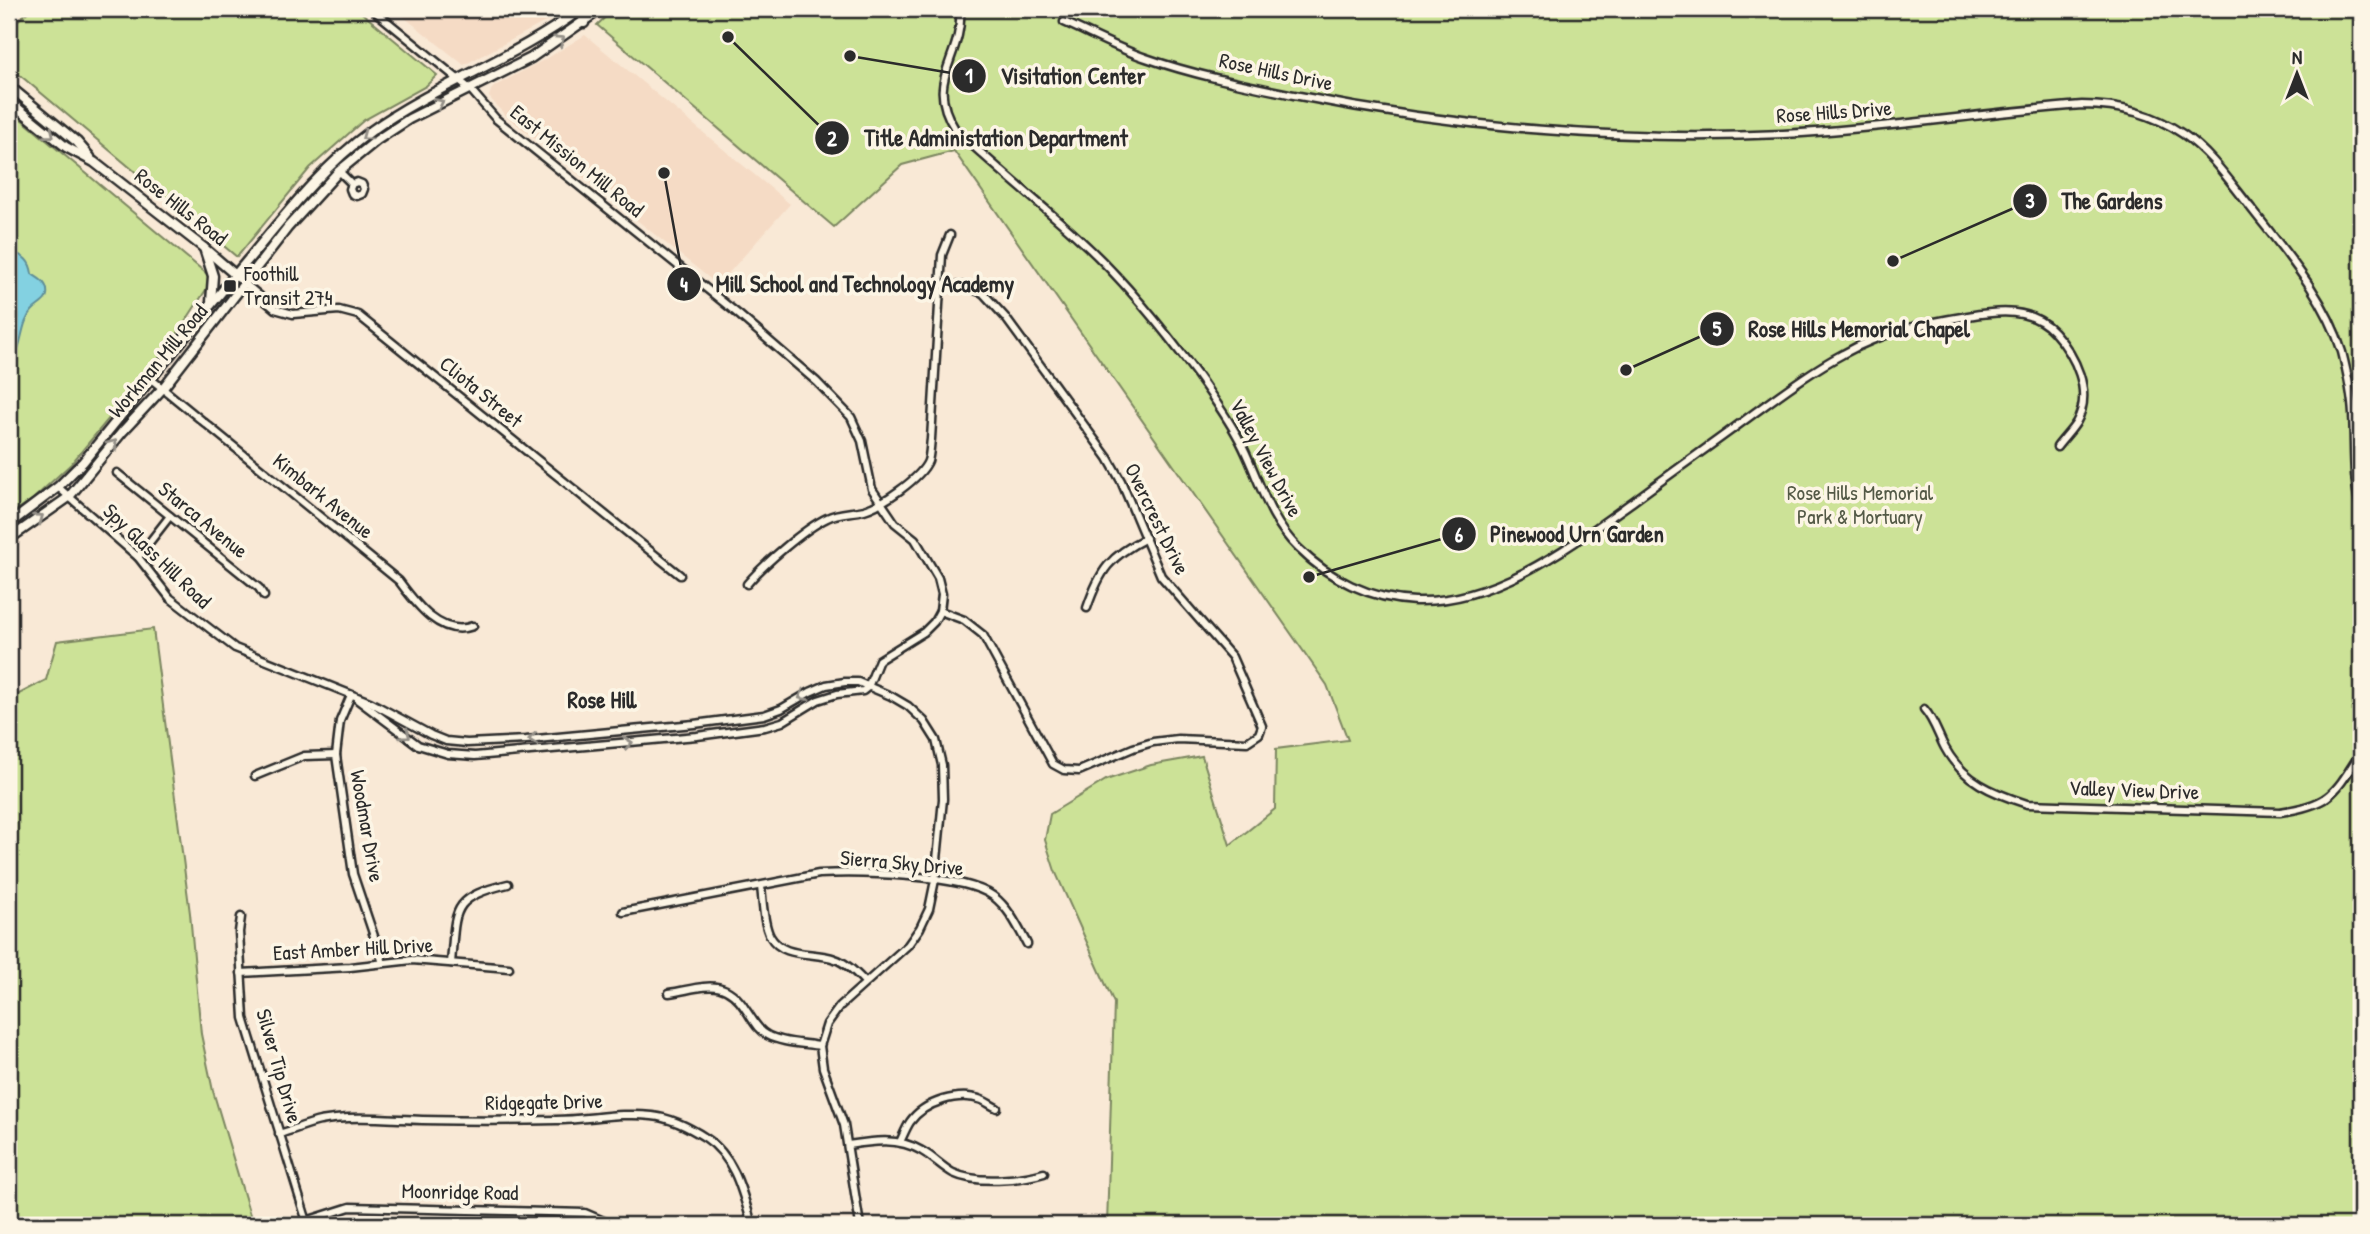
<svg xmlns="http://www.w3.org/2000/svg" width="2370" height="1234" font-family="'Patrick Hand',sans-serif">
	<rect width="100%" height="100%" fill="#f9e9d6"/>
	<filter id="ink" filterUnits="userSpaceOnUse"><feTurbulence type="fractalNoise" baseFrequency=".0143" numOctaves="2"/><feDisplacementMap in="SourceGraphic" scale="14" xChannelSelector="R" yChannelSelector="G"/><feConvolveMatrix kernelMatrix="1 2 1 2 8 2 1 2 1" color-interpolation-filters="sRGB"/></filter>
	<g filter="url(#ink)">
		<g fill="#f5dbc5">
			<path d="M394,9H560L545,22L464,65Z"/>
			<path d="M585,35L790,204L718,285L504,114L489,97L491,90L495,86L551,56Z"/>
		</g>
		<g fill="#cce297" stroke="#7c8661" stroke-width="2">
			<path d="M31,9H357L437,75L426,86L364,120L310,168L237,257L9,66V28Z"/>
			<path d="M614,9H2361V1225H1107L1114,1003L1055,871L1045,840L1050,814L1106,780L1151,765L1202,756L1230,845L1275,809L1276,749L1348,740L1327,685L954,151L902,165L834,227L597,25Z"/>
			<path d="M9,109L213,279L170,345L71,464L33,499L9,515Z"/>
			<path d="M153,629L190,913L201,1034L213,1091L253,1225H9V699L46,680L57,641Z"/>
		</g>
		<path fill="#83d1e1" stroke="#608f98" stroke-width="2" d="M9,250C22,256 30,258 32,274C38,278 46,282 47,290C49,302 38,304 32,311C19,325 24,351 9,361V337C17,331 19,323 18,312L9,306Z"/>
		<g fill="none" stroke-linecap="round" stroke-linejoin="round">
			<defs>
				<g id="minor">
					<path d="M372,9L470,89L496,119L738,314L817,382L851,417L862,441L872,489L895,523L915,539L938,578L942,594L940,611L934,622L924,632L879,660L868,687"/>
					<path d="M960,9C964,58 923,79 955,129C994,166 1036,200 1076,236C1122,277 1162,327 1198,376C1214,399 1231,422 1243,447C1261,484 1268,518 1298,548C1329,579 1370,599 1415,601C1496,604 1572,545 1635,500C1674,471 1714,443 1753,414C1782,393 1811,371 1843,354C1882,332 1924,323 1968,316C1998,311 2031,307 2054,332C2075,355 2094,392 2076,423C2071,431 2063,439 2057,447"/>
					<path d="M1064,22C1091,34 1117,48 1146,58C1194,75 1245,85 1294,95C1452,127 1622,142 1783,134C1883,129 1982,113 2082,105C2119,105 2152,113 2183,134C2211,153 2230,182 2251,208C2286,253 2325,297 2342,352C2347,372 2352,394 2353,415C2355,448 2352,478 2361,510"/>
					<path d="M339,171L352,184L357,182L362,184L364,189L362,194L357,196L352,194L350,189L352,184"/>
					<path d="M243,282L275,309L293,314L339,310L358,315L680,575"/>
					<path d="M940,284L964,286L983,293L1005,317L1108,458L1121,481L1161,576L1232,657L1262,726L1259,734L1247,742L1178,739L1153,742L1133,748L1079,771L1064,770L1053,764L983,635L964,620L940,611"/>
					<path d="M151,379L399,581C416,604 441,638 473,626"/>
					<path d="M117,473L259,588L264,596"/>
					<path d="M58,487L138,557L170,598L235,648L370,702L431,735L446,741L467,743L526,740L694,724L764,715L781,709L810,692L826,685L845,682H858L891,696L908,706L924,721L936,740L942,765L943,799L935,880L929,909L920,928L908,945L840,1006L827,1024L820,1046L823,1068L844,1125L860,1225"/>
					<path d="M138,557L170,516"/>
					<path d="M747,584C763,565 804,529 827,518C838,512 852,513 864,510C882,505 921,478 928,461C930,454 930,446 931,439L942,255L950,235"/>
					<path d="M1087,608C1100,570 1110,556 1146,538"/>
					<path d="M351,695L340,721L336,755L353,874L383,963"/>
					<path d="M358,700L418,745L448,754L475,756L697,736L765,727L782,722L818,700L837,694L863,691L868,687"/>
					<path d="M1924,709C1934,720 1938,735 1945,748C1963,781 1993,793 2027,804L2280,812C2331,805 2335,793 2361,752"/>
					<path d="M255,776L304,756L336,755"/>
					<path d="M761,887C763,901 763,923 770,936C783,959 813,951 835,959C847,963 857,974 865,982"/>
					<path d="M623,912L819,874C857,872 963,874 993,896C1009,908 1018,927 1027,944"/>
					<path d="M241,917L239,932L244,1018L308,1225"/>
					<path d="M451,963C456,909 450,898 508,884"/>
					<path d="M241,973L350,967L412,960L509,968"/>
					<path d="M669,993C703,988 724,975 746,1010C752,1018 757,1030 767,1035C782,1043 803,1043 820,1046"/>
					<path d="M279,1134C293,1130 307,1124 320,1121C353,1115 389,1119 422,1120C466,1121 511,1121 556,1120C587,1120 620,1112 652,1116C671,1118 689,1127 706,1138C735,1157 743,1194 752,1225"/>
					<path d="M900,1142C903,1136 906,1128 910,1122C924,1102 959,1091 982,1100C987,1102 992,1106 997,1108"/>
					<path d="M848,1145C873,1141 898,1137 922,1151C933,1157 942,1167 953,1173C976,1184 1020,1180 1044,1173"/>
					<path d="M306,1221L350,1207L585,1213L613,1225"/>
				</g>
				<g id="secondary">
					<path d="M584,23L583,15L590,9"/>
					<path d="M9,86L77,142L90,157"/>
					<path d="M9,101L66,147L94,162L204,248L239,278"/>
					<path d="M204,248L213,276L211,302"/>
					<path d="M9,524L58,487L83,462C138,395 192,327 247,261C286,214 322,167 371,131C437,84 516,58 581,9"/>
					<path d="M9,539L69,497L123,431L163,388L288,227L339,171L377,140L409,119L531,58L601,9"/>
				</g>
			</defs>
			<use href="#minor" stroke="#2b2b2b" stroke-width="11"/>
			<use href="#secondary" stroke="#2b2b2b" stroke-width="13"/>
			<use href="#minor" stroke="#fcf5e5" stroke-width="6"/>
			<use href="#secondary" stroke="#fcf5e5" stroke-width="8"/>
			<path stroke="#2b2b2b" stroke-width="2" stroke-dasharray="10 5" stroke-linecap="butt" d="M9,10L10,9"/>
		</g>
		<defs><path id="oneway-chevron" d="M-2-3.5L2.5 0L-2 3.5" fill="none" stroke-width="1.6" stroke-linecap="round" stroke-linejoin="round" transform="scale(1.75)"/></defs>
		<g stroke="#949088">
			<use href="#oneway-chevron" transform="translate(560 40) rotate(-34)"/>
			<use href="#oneway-chevron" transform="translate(439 103) rotate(-26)"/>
			<use href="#oneway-chevron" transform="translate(50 134) rotate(39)"/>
			<use href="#oneway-chevron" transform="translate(366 136) rotate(143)"/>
			<use href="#oneway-chevron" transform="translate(113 444) rotate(-52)"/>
			<use href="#oneway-chevron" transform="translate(39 518) rotate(-36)"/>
			<use href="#oneway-chevron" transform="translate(803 696) rotate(150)"/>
			<use href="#oneway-chevron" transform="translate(406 735) rotate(37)"/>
			<use href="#oneway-chevron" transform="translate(533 739) rotate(175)"/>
			<use href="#oneway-chevron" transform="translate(628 743) rotate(-6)"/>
		</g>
	</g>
	<rect fill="#2b2b2b" stroke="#fcf5e5" stroke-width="2.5" x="223" y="279" width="14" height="14" rx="3.5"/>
	<g text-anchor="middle" stroke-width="7" stroke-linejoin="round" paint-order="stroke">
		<g font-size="21" fill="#2b2b2b" stroke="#fcf5e5">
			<text transform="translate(1276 72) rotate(12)" y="7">Rose Hills Drive</text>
			<text transform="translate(1834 112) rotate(-4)" y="7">Rose Hills Drive</text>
			<text transform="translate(577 161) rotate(39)" y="7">East Mission Mill Road</text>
			<text transform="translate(181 207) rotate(38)" y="7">Rose Hills Road</text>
			<text transform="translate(158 361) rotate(-50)" y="7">Workman Mill Road</text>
			<text transform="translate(481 392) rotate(39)" y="7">Cliota Street</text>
			<text transform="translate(1266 458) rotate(62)" y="7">Valley View Drive</text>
			<text transform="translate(323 496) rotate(39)" y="7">Kimbark Avenue</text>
			<text transform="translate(1157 519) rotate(64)" y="7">Overcrest Drive</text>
			<text transform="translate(203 520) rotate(39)" y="7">Starca Avenue</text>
			<text transform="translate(157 556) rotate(44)" y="7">Spy Glass Hill Road</text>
			<text transform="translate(2134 790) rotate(2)" y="7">Valley View Drive</text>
			<text transform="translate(367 826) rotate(80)" y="7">Woodmar Drive</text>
			<text transform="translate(902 863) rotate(5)" y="7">Sierra Sky Drive</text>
			<text transform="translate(353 949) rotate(-3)" y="7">East Amber Hill Drive</text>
			<text transform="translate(279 1066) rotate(74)" y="7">Silver Tip Drive</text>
			<text transform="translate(544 1102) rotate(-1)" y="7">Ridgegate Drive</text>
			<text transform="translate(460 1192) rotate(1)" y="7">Moonridge Road</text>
		</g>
		<g font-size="21" fill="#2b2b2b" stroke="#fcf5e5" text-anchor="start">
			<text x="244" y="281">Foothill<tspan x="244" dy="24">Transit 274</tspan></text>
		</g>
		<g font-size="21" fill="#535946" stroke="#fcf5e5">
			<text x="1860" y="500">Rose Hills Memorial<tspan x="1860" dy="24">Park &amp; Mortuary</tspan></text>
		</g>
		<g font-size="23" font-weight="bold" fill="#2b2b2b" stroke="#fcf5e5">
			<text x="602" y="708">Rose Hill</text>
		</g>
	</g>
	<path fill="none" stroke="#2b2b2b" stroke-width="2.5" d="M850 56L969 76M728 37L832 138M1893 261L2030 201M664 173L684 284M1626 370L1717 329M1309 577L1459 534"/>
	<g fill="#2b2b2b" stroke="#fcf5e5" stroke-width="2.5">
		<circle cx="850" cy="56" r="7"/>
		<circle cx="728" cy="37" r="7"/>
		<circle cx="1893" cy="261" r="7"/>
		<circle cx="664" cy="173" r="7"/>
		<circle cx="1626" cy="370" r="7"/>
		<circle cx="1309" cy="577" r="7"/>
		<circle cx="969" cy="76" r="18"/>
		<circle cx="832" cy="138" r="18"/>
		<circle cx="2030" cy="201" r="18"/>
		<circle cx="684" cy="284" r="18"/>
		<circle cx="1717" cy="329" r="18"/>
		<circle cx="1459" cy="534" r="18"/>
	</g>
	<g font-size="21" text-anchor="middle" font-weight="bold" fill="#fff">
		<text x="969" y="83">1</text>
		<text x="832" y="146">2</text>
		<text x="2030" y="208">3</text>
		<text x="684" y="292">4</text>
		<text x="1717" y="336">5</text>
		<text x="1459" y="542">6</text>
	</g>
	<g font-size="23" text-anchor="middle" font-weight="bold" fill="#2b2b2b" stroke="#fcf5e5" stroke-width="7" stroke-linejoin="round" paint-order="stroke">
		<text x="1073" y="84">Visitation Center</text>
		<text x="996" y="146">Title Administation Department</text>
		<text x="2112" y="209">The Gardens</text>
		<text x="865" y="292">Mill School and Technology Academy</text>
		<text x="1859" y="337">Rose Hills Memorial Chapel</text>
		<text x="1577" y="542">Pinewood Urn Garden</text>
	</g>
	<rect width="2370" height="1234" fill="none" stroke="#fcf5e5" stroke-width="35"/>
	<rect x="18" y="18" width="2335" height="1199" fill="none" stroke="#2b2b2b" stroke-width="2.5" filter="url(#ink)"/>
	<g transform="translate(2297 74)" stroke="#fcf5e5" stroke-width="5" paint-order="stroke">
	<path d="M0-5L12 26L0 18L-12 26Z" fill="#2b2b2b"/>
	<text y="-10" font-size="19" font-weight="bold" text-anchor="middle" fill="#2b2b2b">N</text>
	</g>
</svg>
